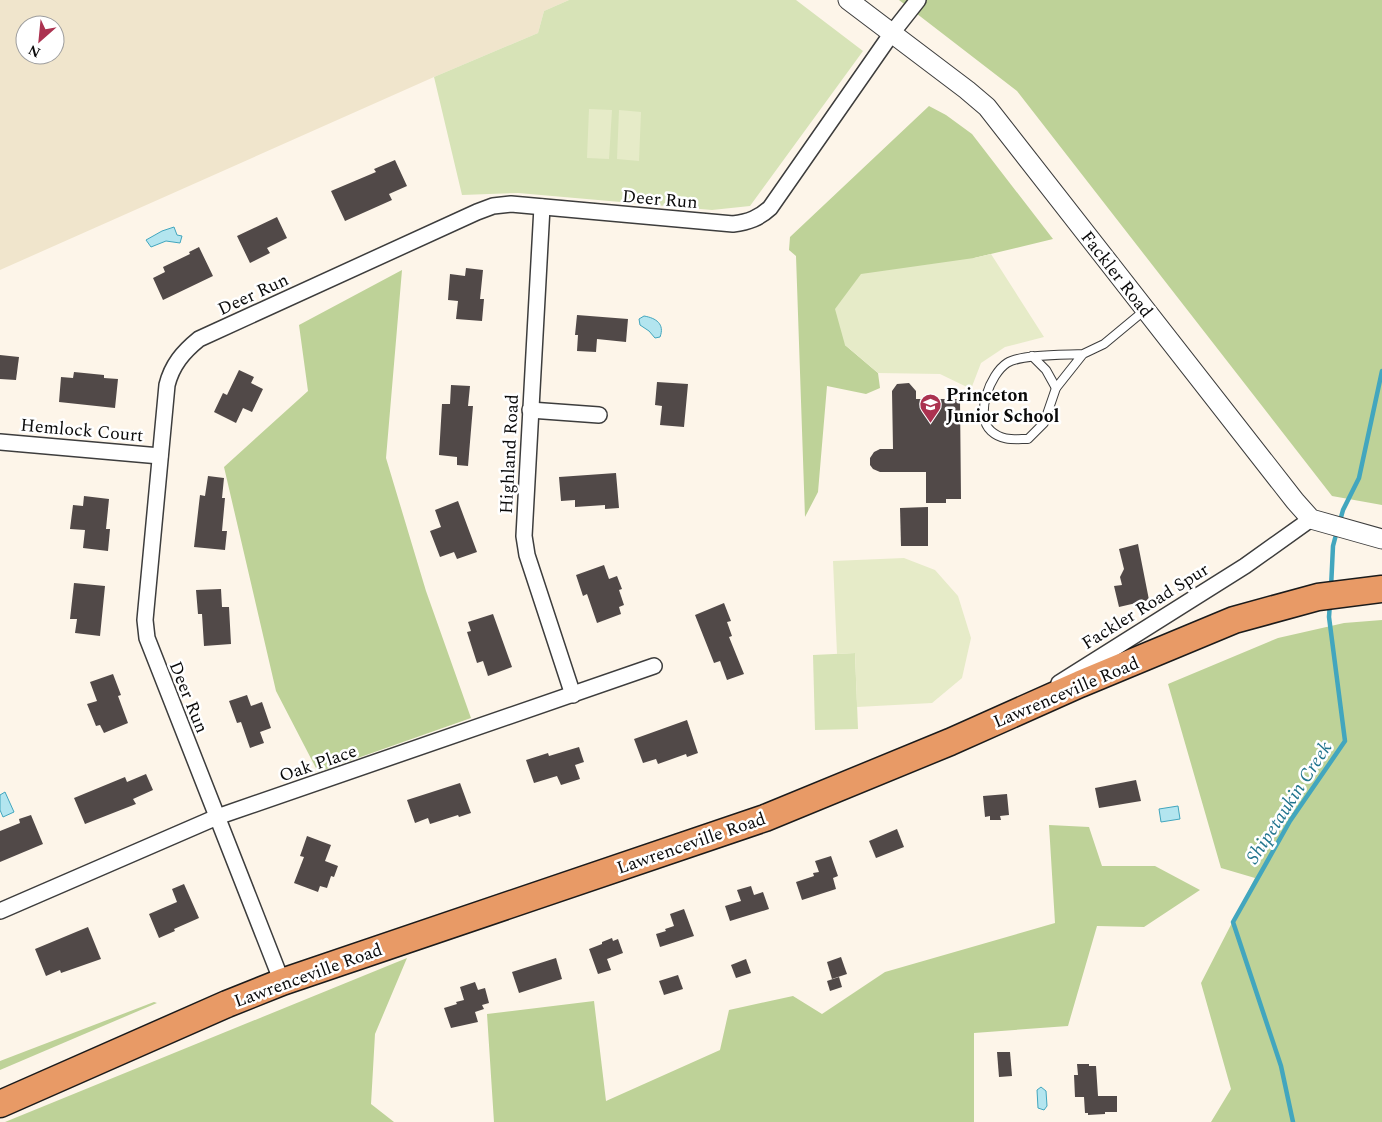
<svg xmlns="http://www.w3.org/2000/svg" width="1382" height="1122" font-family="Spectral,serif">
	<rect width="100%" height="100%" fill="#fdf5e9"/>
	<path fill="#f0e5cc" fill-rule="evenodd" d="M0,0H569L544,11L538,33L434,77L0,270ZM25,25H55V55H25Z"/>
	<g fill="#d7e3b7">
		<path d="M569,0H796L863,51L750,206L712,210L518,193L462,195L434,77L538,33L544,11Z"/>
		<path d="M855,653L858,729L815,730L813,655Z"/>
	</g>
	<g fill="#bed298">
		<path d="M899,0H1382V505L1332,496L1017,91Z"/>
		<path d="M929,106L946,115L972,134L1053,239L974,258L845,345L878,373L880,388L866,394L827,386L818,492L805,517L796,256L789,250L790,237Z"/>
		<path d="M402,270L386,458L426,591L471,718L318,772L276,691L224,467L308,391L299,325Z"/>
		<path d="M1382,620V1122H1211L1231,1089L1201,983L1255,878L1221,868L1168,684L1278,638L1344,623Z"/>
		<path d="M1049,825L1089,827L1102,866H1155L1200,890L1144,927L1097,926L1068,1026L974,1033V1122H494L487,1014L594,1001L606,1101L720,1050L729,1010L793,996L822,1014L885,972L1055,923Z"/>
		<path d="M407,958L375,1034L371,1104L394,1122H5Z"/>
		<path d="M154,1002L157,1003L0,1070V1061Z"/>
	</g>
	<g fill="#e6ebc8">
		<path d="M589,109L612,110L609,159L587,158Z"/>
		<path d="M619,110L641,112L639,161L617,159Z"/>
		<path d="M991,254L1044,337L1005,347L981,363L971,389L940,374L878,373L845,345L835,309L861,274L974,258Z"/>
		<path d="M904,558L935,570L958,596L971,638L962,678L932,703L857,707L855,653L837,654L833,561Z"/>
	</g>
	<g fill="#b3e5ef" stroke="#42a6be">
		<path d="M174,227L177,235L182,236L180,243L166,241L151,247L146,240L162,231Z"/>
		<path d="M644,316C656,318 665,324 660,337L655,338L649,331L640,325L639,319Z"/>
		<path d="M5,792L14,812L3,817L0,810V795Z"/>
		<path d="M1178,806L1180,819L1161,822L1159,809Z"/>
		<path d="M1041,1087L1046,1091L1047,1106L1044,1110L1038,1108L1037,1090Z"/>
	</g>
	<g fill="none" stroke-linecap="round" stroke-linejoin="round">
		<g stroke="#42a6be" stroke-width="4.5">
			<path d="M1340,521L1343,510L1359,478L1382,371"/>
			<path d="M1331,588L1333,546L1337,531"/>
			<path d="M1293,1122L1281,1066L1233,922L1290,821L1345,741L1329,617L1330,603"/>
		</g>
	</g>
	<g fill="#514948">
		<path d="M395,160L407,186L389,194L392,200L345,221L331,191L376,172L374,169Z"/>
		<path d="M277,217L287,238L267,248L270,253L250,263L237,236Z"/>
		<path d="M199,247L213,276L163,300L153,278L165,272L163,267L190,254L189,252Z"/>
		<path d="M466,268L483,270L480,299H484L482,321L456,319L458,301L448,300L450,274L465,276Z"/>
		<path d="M577,315L628,319L626,342L597,339L596,352L577,351L578,335H575Z"/>
		<path d="M0,355L19,357L16,380L0,379Z"/>
		<path d="M239,370L254,377L251,383L263,389L252,412L243,408L236,423L214,412L223,393L227,395Z"/>
		<path d="M74,372L104,375V378L118,379L115,408L59,402L61,377L73,378Z"/>
		<path d="M657,382L688,384L684,427L660,425L662,406L655,405Z"/>
		<path d="M909,383L916,391V399H960L961,499H946V503H926V472H880L873,469L870,465V458L874,452L880,449H893L892,391L897,384Z"/>
		<path d="M451,385L470,386L468,406H473L468,466L457,465V457L439,455L442,404H450Z"/>
		<path d="M616,473L619,508L605,509V505L575,507V500L561,501L559,477Z"/>
		<path d="M208,476L224,478L222,498H225L222,531H227L225,550L194,547L200,495L205,496Z"/>
		<path d="M84,496L109,499L106,529H110L108,551L83,548L85,530L70,529L73,505L83,506Z"/>
		<path d="M458,501L477,552L457,559L454,552L440,557L430,531L441,527L435,510Z"/>
		<path d="M928,507V546H901L900,508Z"/>
		<path d="M1138,544L1149,600L1119,607L1114,586L1122,585L1120,577L1124,569L1119,549Z"/>
		<path d="M604,565L609,579L617,576L622,589L619,590L624,605L619,607L621,614L597,623L587,594L583,596L576,575Z"/>
		<path d="M74,583L105,586L100,636L75,633L77,619H70Z"/>
		<path d="M221,589L222,607H229L231,644L204,646L202,614H198L196,590Z"/>
		<path d="M724,603L731,621L727,622L732,636L729,637L744,674L727,680L720,661L714,663L695,615Z"/>
		<path d="M493,614L512,667L488,676L483,661L477,663L467,632L471,631L468,622Z"/>
		<path d="M113,674L121,695L118,696L128,723L104,733L100,725L96,726L87,704L97,701L90,682Z"/>
		<path d="M247,695L251,706L262,702L271,728L260,732L264,743L250,748L241,722L237,723L229,701Z"/>
		<path d="M687,720L698,753L687,757L686,754L658,764L656,759L643,763L634,739Z"/>
		<path d="M579,747L584,762L575,765L580,779L561,785L557,776L534,783L526,760L548,753L549,756Z"/>
		<path d="M146,774L153,790L133,799L136,804L85,824L74,798L125,777L127,782Z"/>
		<path d="M1136,780L1141,801L1099,808L1095,788Z"/>
		<path d="M460,783L471,813L459,817L458,815L430,824L428,818L415,823L407,800Z"/>
		<path d="M1007,794L1009,815L1000,816L1001,820H990V816L985,817L983,796Z"/>
		<path d="M31,815L43,844L0,862V831L20,823L19,819Z"/>
		<path d="M897,829L904,847L876,858L869,841Z"/>
		<path d="M307,836L331,845L325,861L338,866L334,877L331,876L327,888L320,886L318,892L294,883L304,857L300,856Z"/>
		<path d="M831,856L838,876L833,878L836,889L802,900L796,882L814,876L813,873L819,872L815,861Z"/>
		<path d="M184,884L199,918L174,929L175,931L159,938L149,914L177,902L172,889Z"/>
		<path d="M751,886L754,895L763,892L769,909L730,921L725,906L741,901L737,890Z"/>
		<path d="M684,909L694,936L660,947L656,934L666,931L665,929L674,926L670,914Z"/>
		<path d="M88,927L101,959L61,973L60,970L46,976L35,949Z"/>
		<path d="M612,938L613,941L618,939L623,953L607,959L611,970L598,974L589,949L602,944V942Z"/>
		<path d="M841,957L847,974L832,979L827,962Z"/>
		<path d="M556,958L562,979L519,993L512,972Z"/>
		<path d="M746,959L751,973L736,978L731,965Z"/>
		<path d="M678,975L683,989L664,995L659,981Z"/>
		<path d="M839,977L842,987L830,991L827,981Z"/>
		<path d="M475,982L478,990L485,988L489,1003L482,1005L484,1009L475,1012L478,1022L451,1028L444,1008L457,1004L456,1002L464,1000L460,987Z"/>
		<path d="M997,1052H1010L1012,1076L999,1077Z"/>
		<path d="M1077,1064H1089V1066H1096L1098,1096H1117V1112H1105V1114L1088,1115V1113H1085L1084,1097H1075L1074,1075H1078Z"/>
	</g>
	<g fill="none" stroke-linecap="round" stroke-linejoin="round">
		<defs>
			<g id="service">
				<path d="M1083,354C1066,355 1021,354 1007,363C990,374 974,416 991,431C1002,441 1014,439 1028,439L1044,423L1056,388L1083,354L1104,344L1145,310"/>
				<path d="M1032,356L1046,370L1056,388"/>
			</g>
			<g id="minor">
				<path d="M542,207L524,536L527,555L573,695"/>
				<path d="M530,410L599,415"/>
				<path d="M0,442L160,456"/>
				<path d="M1059,683L1245,566L1311,519"/>
				<path d="M0,911L217,817L654,666"/>
				<path d="M282,982L147,638L145,620L167,385C172,365 183,352 199,339L477,212L493,206L511,204L733,224C749,222 759,218 770,208L892,33L918,0"/>
			</g>
			<path id="tertiary" d="M848,0L967,90L987,107L1295,501L1311,519L1382,539"/>
			<path id="trunk" d="M0,1104L227,1004L282,982L765,818L950,742L1080,684L1234,620L1318,597L1382,589"/>
		</defs>
		<use href="#service" stroke="#3d3d3d" stroke-width="10"/>
		<use href="#minor" stroke="#3d3d3d" stroke-width="18"/>
		<use href="#tertiary" stroke="#3d3d3d" stroke-width="21"/>
		<use href="#trunk" stroke="#1b1b1b" stroke-width="29"/>
		<use href="#service" stroke="#fff" stroke-width="8"/>
		<use href="#minor" stroke="#fff" stroke-width="15"/>
		<use href="#tertiary" stroke="#fff" stroke-width="19"/>
		<use href="#trunk" stroke="#e89a66" stroke-width="26"/>
	</g>
	<defs>
		<symbol id="school-pin" viewBox="-11 -11 22 30"><path d="M0 17L-7.5 6A9.5 9.5 0 1 1 7.5 6Z" fill="#ab3250" stroke="#fff"/><path d="M0-5L7-2L0 1L-7-2ZM-4 1L0 2.5L4 1V4Q0 6-4 4Z" fill="#fff"/></symbol>
	</defs>
	<g fill-rule="evenodd">
		<use href="#school-pin" x="918" y="392" width="25" height="34"/>
	</g>
	<g text-anchor="middle" stroke-width="5" stroke-linejoin="round" paint-order="stroke">
		<g font-size="18" fill="#0a0a0a" stroke="#fff">
			<text transform="translate(660 199) rotate(5)" y="6">Deer Run</text>
			<text transform="translate(1117 274) rotate(52)" y="6">Fackler Road</text>
			<text transform="translate(253 294) rotate(-25)" y="6">Deer Run</text>
			<text transform="translate(82 430) rotate(5)" y="6">Hemlock Court</text>
			<text transform="translate(509 454) rotate(-87)" y="6">Highland Road</text>
			<text transform="translate(1145 606) rotate(-32)" y="6">Fackler Road Spur</text>
			<text transform="translate(1066 692) rotate(-23)" y="6">Lawrenceville Road</text>
			<text transform="translate(189 697) rotate(68)" y="6">Deer Run</text>
			<text transform="translate(318 763) rotate(-19)" y="6">Oak Place</text>
			<text transform="translate(691 843) rotate(-19)" y="6">Lawrenceville Road</text>
			<text transform="translate(308 975) rotate(-20)" y="6">Lawrenceville Road</text>
		</g>
		<g font-size="18" font-weight="bold" fill="#0a0a0a" stroke="#fff" text-anchor="start">
			<text x="946" y="401">Princeton<tspan x="946" dy="21">Junior School</tspan></text>
		</g>
		<g font-size="19" font-style="italic" fill="#22758e" stroke="#fff">
			<text transform="translate(1288 802) rotate(-57)" y="7">Shipetaukin Creek</text>
		</g>
	</g>
	<g transform="translate(40 40) rotate(207)"><circle r="24" fill="#ffffff" stroke="#9d9d9d"/>
	<path d="M0-4L9 19L0 12L-9 19Z" fill="#ab3250"/>
	<text y="-8" font-size="14" font-weight="bold" text-anchor="middle" fill="#0a0a0a">N</text>
	</g>
</svg>
